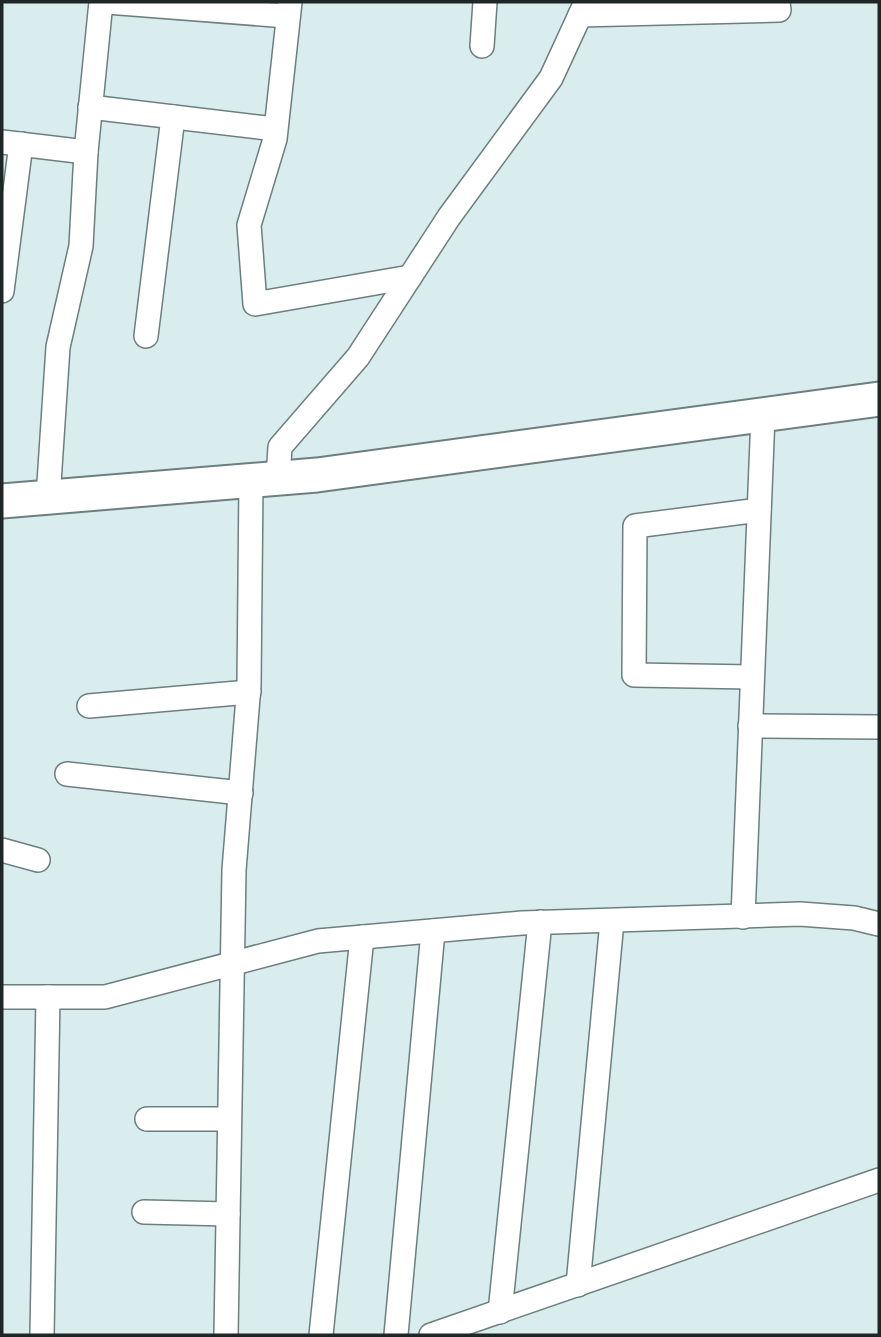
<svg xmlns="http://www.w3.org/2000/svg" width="881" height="1337" font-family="'Noto Sans',sans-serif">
	<rect width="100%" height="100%" fill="#daedee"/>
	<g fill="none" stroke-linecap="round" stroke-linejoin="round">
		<defs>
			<g id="street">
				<path d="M107,2L287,16"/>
				<path d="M290,2L275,139L249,225L255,304L410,277"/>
				<path d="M580,15L779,10L778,2"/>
				<path d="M482,46L485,2"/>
				<path d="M90,107L275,129"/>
				<path d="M2,142L86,152L101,2"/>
				<path d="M2,291L21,144"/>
				<path d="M146,336L173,117"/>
				<path d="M278,479L280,447L358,357L449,217L551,78L586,2"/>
				<path d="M48,498L58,347L81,246L86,152"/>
				<path d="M752,677L634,675L635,526L759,510"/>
				<path d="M89,706L249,692"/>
				<path d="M750,726L879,727"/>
				<path d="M67,774L241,793"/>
				<path d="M2,850L38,860"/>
				<path d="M743,917L763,415"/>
				<path d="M2,997H105L318,941L522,923L800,914L854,918L879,924"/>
				<path d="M147,1119H229"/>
				<path d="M144,1212L228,1214"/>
				<path d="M578,1285L612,921"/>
				<path d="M500,1312L540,922"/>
				<path d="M42,1335L48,997"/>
				<path d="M226,1335L234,870L249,685L251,482"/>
				<path d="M321,1335L362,937"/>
				<path d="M396,1335L433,931"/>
				<path d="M431,1335L879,1180"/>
			</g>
			<path id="secondary" d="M2,501L317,475L879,399"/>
		</defs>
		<use href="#street" stroke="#6d7e7f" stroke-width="26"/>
		<use href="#secondary" stroke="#6d7e7f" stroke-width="37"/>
		<use href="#street" stroke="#fff" stroke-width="23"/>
		<use href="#secondary" stroke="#fff" stroke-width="33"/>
	</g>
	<rect width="881" height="1337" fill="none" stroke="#1f2626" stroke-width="7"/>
</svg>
